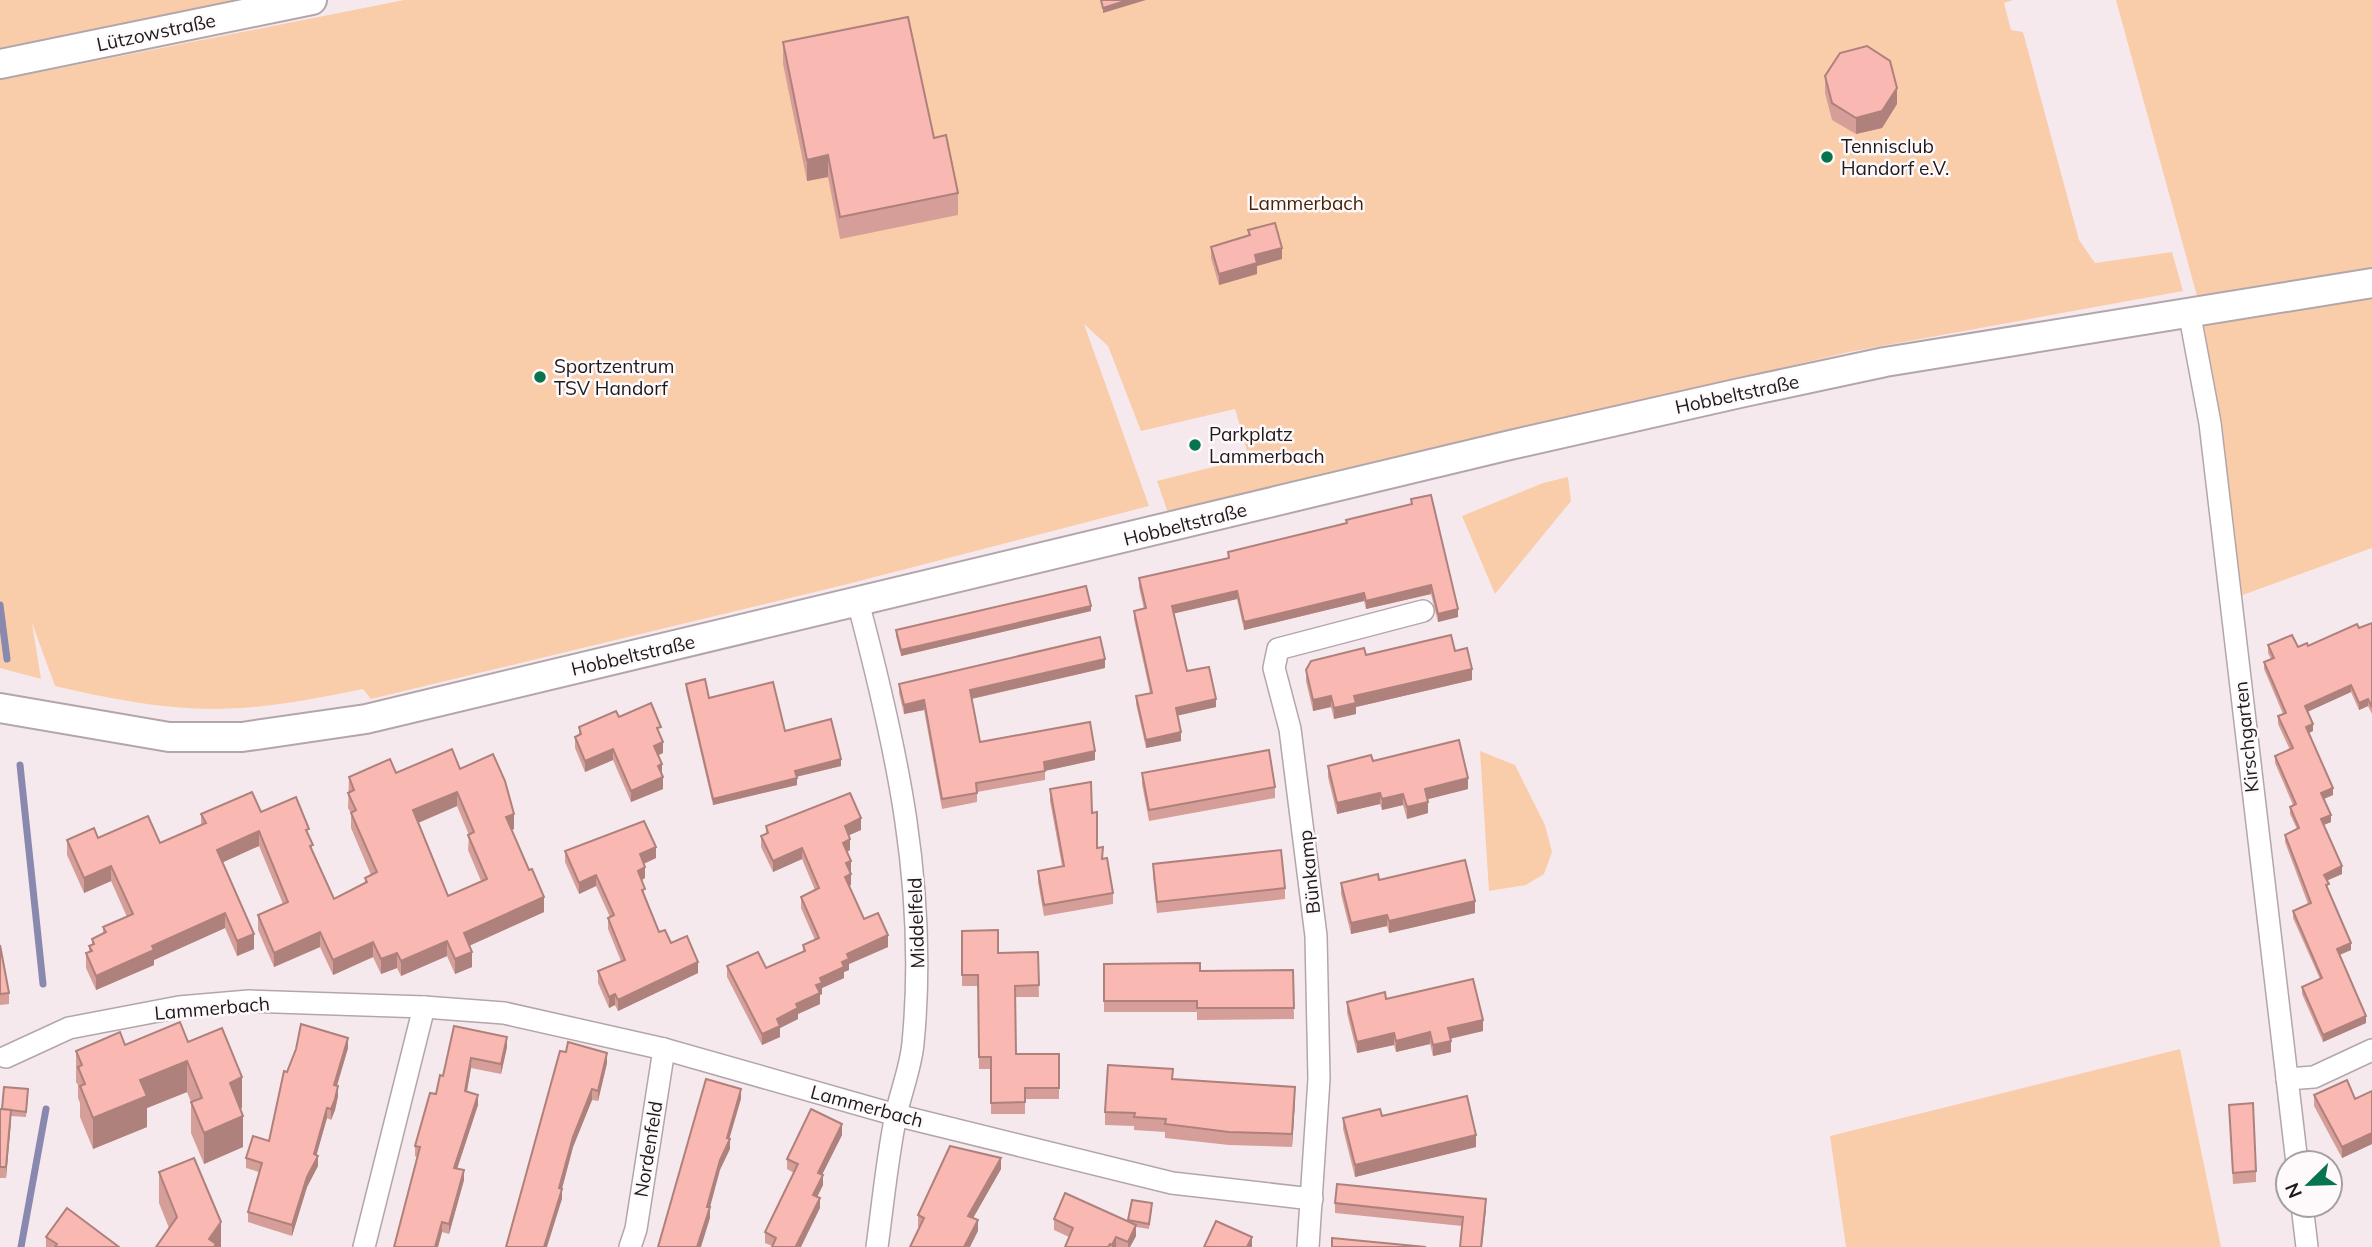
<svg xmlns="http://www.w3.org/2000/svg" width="2372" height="1247" font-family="Mulish,sans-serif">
	<rect width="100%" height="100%" fill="#f6e9ee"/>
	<g fill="#facdaa">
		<path d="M0,0H250L0,51Z"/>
		<path d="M404,0H2013L2004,3L2011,30L2023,32L2079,240L2095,263L2172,252L2183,291L1849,352L1169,516L1157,481L1249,458L1235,409L1141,431L1108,346L1084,324L1149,506L844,585L371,699L363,689C314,699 264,709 214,709C160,709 107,698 55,686L32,623L41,679L0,668V80Z"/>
		<path d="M2116,0H2372V548L2240,596L2203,318Z"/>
		<path d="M1568,477L1571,501L1495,594L1462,516L1543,483Z"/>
		<path d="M1480,751L1515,765L1545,825L1552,852L1544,874L1526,885L1489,891Z"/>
		<path d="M2180,1049L2221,1247H1846L1830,1136Z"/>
	</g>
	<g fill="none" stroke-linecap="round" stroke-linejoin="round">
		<g stroke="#8989b0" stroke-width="7">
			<path d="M0,605L7,659"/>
			<path d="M20,765L43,984"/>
			<path d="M21,1247L46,1109"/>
		</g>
		<defs>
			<g id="street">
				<path d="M2189,311L2210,423L2297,1163"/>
				<path d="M858,602C897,749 928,889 913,1043C911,1067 901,1091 896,1115C887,1159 883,1203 877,1247"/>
				<path d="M6,1057L69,1028L179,1007L249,1001L424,1007L504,1013L664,1049L896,1115L1172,1183L1312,1199"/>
				<path d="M2287,1079L2314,1077L2372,1050"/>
				<path d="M2302,1205L2307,1247"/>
				<path d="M364,1247L424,1007"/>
				<path d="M630,1247L636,1229L664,1049"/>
				<path d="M1308,1247L1319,1079L1316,936L1290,729L1274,668L1278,649L1423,611"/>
			</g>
			<g id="secondary">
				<path d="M0,64L312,0"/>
				<path d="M0,708L169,737H242L366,719L1506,446L1740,393L1885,362L2372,283"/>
			</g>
		</defs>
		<use href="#street" stroke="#b3a6ab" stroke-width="24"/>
		<use href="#secondary" stroke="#b3a6ab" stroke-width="32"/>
		<use href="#street" stroke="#fff" stroke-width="21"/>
		<use href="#secondary" stroke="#fff" stroke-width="28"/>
	</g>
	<g fill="#d69e98" fill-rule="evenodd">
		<path d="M783,42L934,138L958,193V215L840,239L828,177L807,181L783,64Z"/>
		<path d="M1825,76L1897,104L1882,128L1856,134L1832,120L1825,93Z"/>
		<path d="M1248,230L1282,259L1257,266V274L1219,285L1211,258V247L1248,236Z"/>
		<path d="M1411,499L1458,617L1438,622L1431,594L1366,609L1364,601L1244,630L1237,599L1174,613L1187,671L1216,707L1178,715L1181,741L1146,748L1136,704V696L1150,693L1134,619V611L1144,609L1139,587V578L1228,558V552L1346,524V520L1411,504Z"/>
		<path d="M1091,611L901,656L896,636V630Z"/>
		<path d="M2372,623V714L2368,706L2359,710L2351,692L2307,712L2313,731L2309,733L2333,795L2324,799L2331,822L2324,825L2342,874L2327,880L2328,891L2351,950L2339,955L2366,1023L2323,1042L2302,994V987L2320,979L2293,918V911L2308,904L2285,842V835L2297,829L2290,814V807L2293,805L2275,763V756L2290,750L2278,724V716L2283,714L2264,669V662L2271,659L2268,653V645L2298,647L2308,646L2359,628Z"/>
		<path d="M1455,651L1472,680L1356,707V714L1334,719L1331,707L1313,711L1306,681V670L1366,655Z"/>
		<path d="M1105,668L972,699L980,742L1095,760L1045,771V780L977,792V802L942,809L924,710L904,714L899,693V684Z"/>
		<path d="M686,684L709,698L785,731L841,766L796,777L797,785L713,805L686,690Z"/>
		<path d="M619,717L661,738L663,753L658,755L663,789L631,802L613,760L585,772L575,748V737L579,735V727Z"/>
		<path d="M1373,761L1468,789L1427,799L1428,813L1407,819L1403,805L1382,810L1380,804L1337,814L1328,777V766Z"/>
		<path d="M460,769L514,829L511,830L544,912L469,946L472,967L455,974L447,956L401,976L397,968L381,974L373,957L333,975L320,947L274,967L258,930V915L283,904L259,846L222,862L254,949L237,956L225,928L154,960V965L96,990L86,968V953L89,952V946L92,945V939L103,934V927L127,917L111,881L84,893L67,855V840L98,838L160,843L201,825V814L261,812L309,838L313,851L334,899L365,883V878L371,875L351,828V813L348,808L349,777ZM457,806L469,835L468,850L481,881L448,896L418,823Z"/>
		<path d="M1142,773L1275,787V798L1149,821L1142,784Z"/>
		<path d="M1050,789L1092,813L1097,848L1103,859L1113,893V904L1044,916L1038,882V871L1062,866L1050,801Z"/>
		<path d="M766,826L861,830L849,835L850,850L847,852L851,872V885L849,886L864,919L888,947L849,964V970L844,972V978L822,988V994L820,995V1004L798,1014V1019L780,1028V1037L762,1045L727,977V966L766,968L803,952V945L815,940L801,908V897L815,890L802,859L773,872L761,847V836L766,834Z"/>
		<path d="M565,851L656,858L644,864L645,878L642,880L645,899L659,932L671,943L698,973L618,1011L615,1005L609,1008L598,983V971L621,961L608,929V918L610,917L596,886L579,894L565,862Z"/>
		<path d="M1153,864L1285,888V899L1157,913L1153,876Z"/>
		<path d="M1379,880L1475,913L1389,933L1387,926L1351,934L1341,894V883Z"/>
		<path d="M962,931L998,953L1038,952L1039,997H1015L1016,1054H1059V1099H1025V1114H991V1069H979L978,986H962Z"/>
		<path d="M0,945L9,993V1004L0,1005Z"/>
		<path d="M1104,964L1200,971L1293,970L1294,1019L1197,1020V1012H1104Z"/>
		<path d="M1386,999L1483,1031L1450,1039L1451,1052L1433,1056L1430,1044L1396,1052L1394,1045L1357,1053L1347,1013V1002Z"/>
		<path d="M454,1026L507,1047L501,1074L471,1068L467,1092L478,1105L457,1169L464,1180L449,1234L442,1232L438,1247H394L417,1157L415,1156V1146L443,1076Z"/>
		<path d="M188,1042L242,1108L241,1109L243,1147L204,1164L191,1133V1102L187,1092L147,1108V1127L93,1149L80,1117V1103L78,1098V1085L76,1082V1051L125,1045Z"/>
		<path d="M348,1048L337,1086L338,1096L335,1110L331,1120L327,1118L316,1155L318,1166L307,1187L292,1236L248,1222V1212L259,1172L246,1168V1158L269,1141L287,1072Z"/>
		<path d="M560,1051L607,1063L598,1101L592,1100L573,1147L562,1189V1199Z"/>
		<path d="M1173,1079L1295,1100L1292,1147L1229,1145L1165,1138V1132L1134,1130V1126L1105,1125V1112Z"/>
		<path d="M2372,1091V1144L2342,1158L2314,1106V1095L2355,1099Z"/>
		<path d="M28,1095L26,1117L11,1116L6,1178H0V1109H2Z"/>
		<path d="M2229,1105L2256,1171V1182L2233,1184Z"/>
		<path d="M1382,1116L1476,1147L1355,1177L1343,1129V1118Z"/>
		<path d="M842,1135L822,1174L823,1185L817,1197L820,1208L772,1246L765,1243V1232L794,1173L787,1169V1159Z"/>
		<path d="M1001,1169L973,1218L978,1231L918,1227V1215Z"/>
		<path d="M159,1172L221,1247L169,1228L159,1203Z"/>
		<path d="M1132,1200L1152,1209L1149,1229L1136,1227V1236L1130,1247H1065L1069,1237L1054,1230V1219L1128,1221Z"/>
		<path d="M1335,1203L1486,1209L1462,1226L1335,1213Z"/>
		<path d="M46,1237L119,1247H46Z"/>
	</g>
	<g fill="#ae817c">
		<path d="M1128,0H1146L1103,13V8Z"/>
		<path d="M1897,88V104L1882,128L1856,134V118Z"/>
		<path d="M828,155V177L807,181V160Z"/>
		<path d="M1282,248V259L1257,266V274L1219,285V274L1255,255Z"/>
		<path d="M1431,585V594L1366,609V601Z"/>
		<path d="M1237,591V599L1172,614V606Z"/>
		<path d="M1364,593V601L1244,630V622Z"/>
		<path d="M1091,606V611L901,656V650Z"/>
		<path d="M1458,609V617L1438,622V614Z"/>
		<path d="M1105,659V668L970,699V690Z"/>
		<path d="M1472,669V680L1356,707V714L1334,719V708L1354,696Z"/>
		<path d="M2351,685V692L2305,713V706Z"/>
		<path d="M1331,696V707L1313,711V700Z"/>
		<path d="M1216,699V707L1176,716V708Z"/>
		<path d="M2368,699V706L2359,710V703Z"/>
		<path d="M924,700V710L904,714V705Z"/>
		<path d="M2313,724V731L2306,734V727Z"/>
		<path d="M1181,732V741L1146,748V740Z"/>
		<path d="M663,742V753L654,757V746Z"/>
		<path d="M613,749V760L585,772V761Z"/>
		<path d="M1095,751V760L1044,771V762Z"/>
		<path d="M841,759V766L795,777V771Z"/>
		<path d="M662,764V775L658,766Z"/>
		<path d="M663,777V789L631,802V791Z"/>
		<path d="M797,778V785L713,805V799Z"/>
		<path d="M1468,778V789L1425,800V789Z"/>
		<path d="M2333,788V795L2321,800V793Z"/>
		<path d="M457,792V806L413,825V810Z"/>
		<path d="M1380,793V804L1337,814V803Z"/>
		<path d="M1403,794V805L1382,810V799Z"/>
		<path d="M1428,802V813L1407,819V807Z"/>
		<path d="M514,814V829L506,832V817Z"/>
		<path d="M2331,815V822L2321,826V819Z"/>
		<path d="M861,818V830L845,837V826Z"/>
		<path d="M259,831V846L217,865V850Z"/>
		<path d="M850,839V850L843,854V843Z"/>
		<path d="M656,847V858L640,865V854Z"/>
		<path d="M802,848V859L773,872V861Z"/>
		<path d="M851,861V872L846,874V863Z"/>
		<path d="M111,866V881L84,893V878Z"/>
		<path d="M2342,866V874L2324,882V875Z"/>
		<path d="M645,867V878L638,882V871Z"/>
		<path d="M851,874V885L845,888V877Z"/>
		<path d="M596,875V886L579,894V883Z"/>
		<path d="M544,897V912L464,948V933Z"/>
		<path d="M1475,901V913L1389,933V921Z"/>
		<path d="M225,913V928L154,960V965L96,990V976L152,946Z"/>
		<path d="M1387,915V926L1351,934V923Z"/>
		<path d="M320,932V947L274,967V953Z"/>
		<path d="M254,934V949L237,956V941Z"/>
		<path d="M888,935V947L849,964V970L844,972V978L822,988V994L820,995V1004L798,1014V1019L780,1028V1037L762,1045V1034L816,985L820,978L842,962L847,954Z"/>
		<path d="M447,941V956L401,976V961Z"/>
		<path d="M373,942V957L333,975V960Z"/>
		<path d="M2351,943V950L2337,956V949Z"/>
		<path d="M472,952V967L455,974V959Z"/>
		<path d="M397,953V968L381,974V959Z"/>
		<path d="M698,962V973L618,1011V1000Z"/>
		<path d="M615,994V1005L609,1008V997Z"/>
		<path d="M2366,1016V1023L2323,1042V1035Z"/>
		<path d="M1483,1020V1031L1448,1039V1028Z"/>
		<path d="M1430,1032V1044L1396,1052V1041Z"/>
		<path d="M1394,1033V1045L1357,1053V1042Z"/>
		<path d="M507,1037V1047L501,1074V1064Z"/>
		<path d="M348,1038V1048L334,1095V1085Z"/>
		<path d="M1451,1041V1052L1433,1056V1045Z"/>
		<path d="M607,1053V1063L598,1101V1091Z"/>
		<path d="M471,1058V1068L465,1101V1091Z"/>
		<path d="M187,1061V1092L147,1108V1127L93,1149V1118L140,1080Z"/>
		<path d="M242,1077V1108L230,1114V1083Z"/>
		<path d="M338,1086V1096L335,1110L331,1120V1109Z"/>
		<path d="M1295,1087V1100L1292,1147V1134Z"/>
		<path d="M592,1089V1100L573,1147L561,1192L562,1189V1199L547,1247H544L573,1137Z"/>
		<path d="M741,1089V1099L729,1140L730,1139V1149L720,1170L709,1211L710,1207V1218L701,1247H697L707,1207Z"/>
		<path d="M478,1095V1105L454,1178V1168Z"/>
		<path d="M327,1108V1118L314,1164V1154Z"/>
		<path d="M11,1110V1122L6,1178V1167Z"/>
		<path d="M243,1116V1147L204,1164V1133Z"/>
		<path d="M842,1124V1135L818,1183V1173Z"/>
		<path d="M2372,1133V1144L2342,1158V1147Z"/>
		<path d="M1476,1135V1147L1355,1177V1165Z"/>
		<path d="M318,1156V1166L307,1187L292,1236V1225L307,1177Z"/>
		<path d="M1001,1158V1169L968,1227V1216Z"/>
		<path d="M464,1170V1180L449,1234V1224Z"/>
		<path d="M823,1175V1185L813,1205V1195Z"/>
		<path d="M820,1198V1208L801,1247H796Z"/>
		<path d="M1486,1199V1209L1482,1247H1481Z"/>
		<path d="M978,1220V1231L970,1247H964Z"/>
		<path d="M221,1222V1247H209V1239Z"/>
		<path d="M442,1222V1232L438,1247H435Z"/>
		<path d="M1136,1225V1236L1130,1247H1128V1242Z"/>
		<path d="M1116,1237V1247H1112V1245Z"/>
		<path d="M1252,1237V1247H1247Z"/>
	</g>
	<g fill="#f9b8b1" stroke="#ae817c" stroke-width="2" fill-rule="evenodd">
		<path d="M1101,0H1128L1103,8Z"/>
		<path d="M908,17L934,138L946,135L958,193L840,217L828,155L807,160L783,42Z"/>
		<path d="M1867,46L1890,61L1897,88L1882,111L1856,118L1832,103L1825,76L1840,53Z"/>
		<path d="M1275,223L1282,248L1255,255L1257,263L1219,274L1211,247L1250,235L1248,230Z"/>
		<path d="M1431,495L1458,609L1438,614L1431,585L1366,601L1364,593L1244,622L1237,591L1172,606L1187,671L1209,667L1216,699L1176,708L1181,732L1146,740L1136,696L1152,693L1134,611L1146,608L1139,578L1229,558L1228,552L1347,523L1346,520L1412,504L1411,499Z"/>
		<path d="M1086,586L1091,606L901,650L896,630Z"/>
		<path d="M2372,623V707L2368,699L2359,703L2351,685L2305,706L2313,724L2306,727L2333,788L2321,793L2331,815L2321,819L2342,866L2324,875L2329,884L2326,885L2351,943L2337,949L2366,1016L2323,1035L2302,987L2322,978L2293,911L2311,903L2285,835L2299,828L2290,807L2296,804L2275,756L2293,748L2278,716L2286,713L2264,662L2274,658L2268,645L2292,635L2298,647L2307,643L2308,646L2357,624L2359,628Z"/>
		<path d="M1451,635L1455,651L1467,648L1472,669L1354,696L1356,703L1334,708L1331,696L1313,700L1306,670L1311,661L1364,648L1366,655Z"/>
		<path d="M1100,637L1105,659L970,690L980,742L1090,722L1095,751L1044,762L1045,771L976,783L977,793L942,799L924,700L904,705L899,684Z"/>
		<path d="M705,679L709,698L773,682L785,731L831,719L841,759L795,771L797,778L713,799L686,684Z"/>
		<path d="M651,703L661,727L657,728L663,742L654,746L662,764L658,766L663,777L631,791L613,749L585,761L575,737L581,734L579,727L616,711L619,717Z"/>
		<path d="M1459,740L1468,778L1425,789L1428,802L1407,807L1403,794L1382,799L1380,793L1337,803L1328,766L1371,755L1373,761Z"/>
		<path d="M452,749L460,769L493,754L505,781L514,814L506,817L529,870L532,869L544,897L464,933L472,952L455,959L447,941L401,961L397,953L381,959L373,942L333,960L320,932L274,953L258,915L288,902L259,831L217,850L254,934L237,941L225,913L152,946L154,950L96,976L86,953L92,951L89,946L94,944L92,939L106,932L103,927L133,914L111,866L84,878L67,840L94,828L98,838L148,816L160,843L206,823L201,814L252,792L261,812L296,797L309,829L306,830L313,845L310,846L334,899L367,882L365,878L377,872L351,813L356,810L348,793L354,790L349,777L390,759L396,773ZM457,792L474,832L468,835L487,879L448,896L413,810Z"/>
		<path d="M1269,750L1275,787L1149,810L1142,773Z"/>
		<path d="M1091,782L1092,813L1097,812V848L1103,847L1102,859L1107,858L1113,893L1044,905L1038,871L1064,866L1050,789Z"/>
		<path d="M850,793L861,818L845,826L850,839L843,843L851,861L846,863L851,874L845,877L864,919L878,913L888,935L847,954L849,959L842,962L844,967L820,978L822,983L816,985L820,993L796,1004L798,1008L777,1019L780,1026L762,1034L727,966L758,952L766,968L805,951L803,945L819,938L801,897L819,888L802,848L773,861L761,836L768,833L766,826Z"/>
		<path d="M644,821L656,847L640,854L645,867L638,871L645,889L642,890L659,932L665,930L671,943L687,936L698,962L618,1000L615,994L609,997L598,971L625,960L608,918L614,915L596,875L579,883L565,851Z"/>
		<path d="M1281,850L1285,888L1157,902L1153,864Z"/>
		<path d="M1465,860L1475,901L1389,921L1387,915L1351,923L1341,883L1378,874L1379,880Z"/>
		<path d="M998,930V953L1038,952L1039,985L1015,986L1016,1054H1059V1088H1025V1102L991,1103V1057H979L978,975H962V931Z"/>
		<path d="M0,945L9,993L0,994Z"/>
		<path d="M1200,963V971L1293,970L1294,1008H1197V1001H1104V964Z"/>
		<path d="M1473,979L1483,1020L1448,1028L1451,1041L1433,1045L1430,1032L1396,1041L1394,1033L1357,1042L1347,1002L1385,992L1386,999Z"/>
		<path d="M180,1022L188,1042L222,1028L242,1077L230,1083L243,1116L204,1133L191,1102L202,1098L187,1061L140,1080L147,1096L93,1118L80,1086L85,1084L78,1067L82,1065L76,1051L120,1032L125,1045Z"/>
		<path d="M301,1024L348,1038L334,1085L338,1086L335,1099L331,1109L327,1108L314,1154L318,1156L307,1177L292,1225L248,1212L262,1163L246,1158L253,1136L269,1141L284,1071L287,1072L296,1049Z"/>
		<path d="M454,1026L507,1037L501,1064L471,1058L465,1091L478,1095L454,1168L464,1170L449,1224L442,1222L435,1247H394L420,1147L415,1146L430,1093L436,1094L440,1075L443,1076Z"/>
		<path d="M568,1042L607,1053L598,1091L592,1089L573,1137L559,1188L562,1189L544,1247H506L560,1051L566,1052Z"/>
		<path d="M1108,1065L1173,1069L1172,1079L1295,1087L1292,1134L1229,1132L1165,1124L1166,1119L1134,1117L1135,1113L1105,1112Z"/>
		<path d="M706,1079L741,1089L727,1138L730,1139L720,1160L707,1207H710L697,1247H658Z"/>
		<path d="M2347,1080L2355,1099L2372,1091V1133L2342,1147L2314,1095Z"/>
		<path d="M4,1087L28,1089L26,1112L2,1109Z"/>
		<path d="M1467,1096L1476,1135L1355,1165L1343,1118L1380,1109L1382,1116Z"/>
		<path d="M2253,1103L2256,1171L2233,1173L2229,1105Z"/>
		<path d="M0,1109L11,1110L6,1167H0Z"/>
		<path d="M811,1109L842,1124L818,1173L823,1175L813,1195L820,1198L796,1246L799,1247H772L776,1238L765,1232L798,1164L787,1159Z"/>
		<path d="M950,1146L1001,1158L968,1216L978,1220L964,1247H910L924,1218L918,1215Z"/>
		<path d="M194,1158L221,1222L209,1239L216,1244L214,1247H156L177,1217L159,1172Z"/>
		<path d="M1337,1184L1486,1199L1481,1247H1460L1463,1217L1335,1203Z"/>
		<path d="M1065,1193L1136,1225L1128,1242L1116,1237L1112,1245L1110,1244L1108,1247H1065L1073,1228L1054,1219Z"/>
		<path d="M1132,1200L1152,1203L1149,1224L1128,1220Z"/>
		<path d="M67,1208L119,1247H55L57,1244L46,1237Z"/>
		<path d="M1216,1221L1252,1237L1247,1247H1204Z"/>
		<path d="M1332,1238L1426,1247H1332Z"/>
	</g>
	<g fill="#07744d" stroke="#fef9fb" stroke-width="2.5">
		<circle cx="1827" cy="157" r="7"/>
		<circle cx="540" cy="377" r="7"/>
		<circle cx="1195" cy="445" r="7"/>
	</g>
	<g text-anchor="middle" stroke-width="5" stroke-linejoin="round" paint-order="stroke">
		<g font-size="19" fill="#1e1a1c" stroke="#fef9fb">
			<text transform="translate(156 32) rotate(-12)" y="7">Lützowstraße</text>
			<text transform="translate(1737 394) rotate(-12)" y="7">Hobbeltstraße</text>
			<text transform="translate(1185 524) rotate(-14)" y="7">Hobbeltstraße</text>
			<text transform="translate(633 655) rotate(-13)" y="7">Hobbeltstraße</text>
			<text transform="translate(2246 737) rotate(-96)" y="7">Kirschgarten</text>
			<text transform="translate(1309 872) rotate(-96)" y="7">Bünkamp</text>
			<text transform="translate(916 923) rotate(-92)" y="7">Middelfeld</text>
			<text transform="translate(212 1008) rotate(-5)" y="7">Lammerbach</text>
			<text transform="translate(867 1106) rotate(15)" y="7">Lammerbach</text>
			<text transform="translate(648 1149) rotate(-81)" y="7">Nordenfeld</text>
		</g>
		<g font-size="19" fill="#1e1a1c" stroke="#fef9fb" text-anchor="start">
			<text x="1841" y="153">Tennisclub<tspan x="1841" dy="22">Handorf e.V.</tspan></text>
			<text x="554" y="373">Sportzentrum<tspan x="554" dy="22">TSV Handorf</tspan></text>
			<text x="1209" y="441">Parkplatz<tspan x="1209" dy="22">Lammerbach</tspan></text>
		</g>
		<g font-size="19" fill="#462506" stroke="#fef9fb">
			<text x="1306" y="210">Lammerbach</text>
		</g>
	</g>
	<g transform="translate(2309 1184) rotate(247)"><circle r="33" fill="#fef9fb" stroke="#a4a0a2" stroke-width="2"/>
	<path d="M0-5L12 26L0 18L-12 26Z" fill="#07744d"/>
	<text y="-10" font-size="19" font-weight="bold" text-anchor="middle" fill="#1e1a1c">N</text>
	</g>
</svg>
